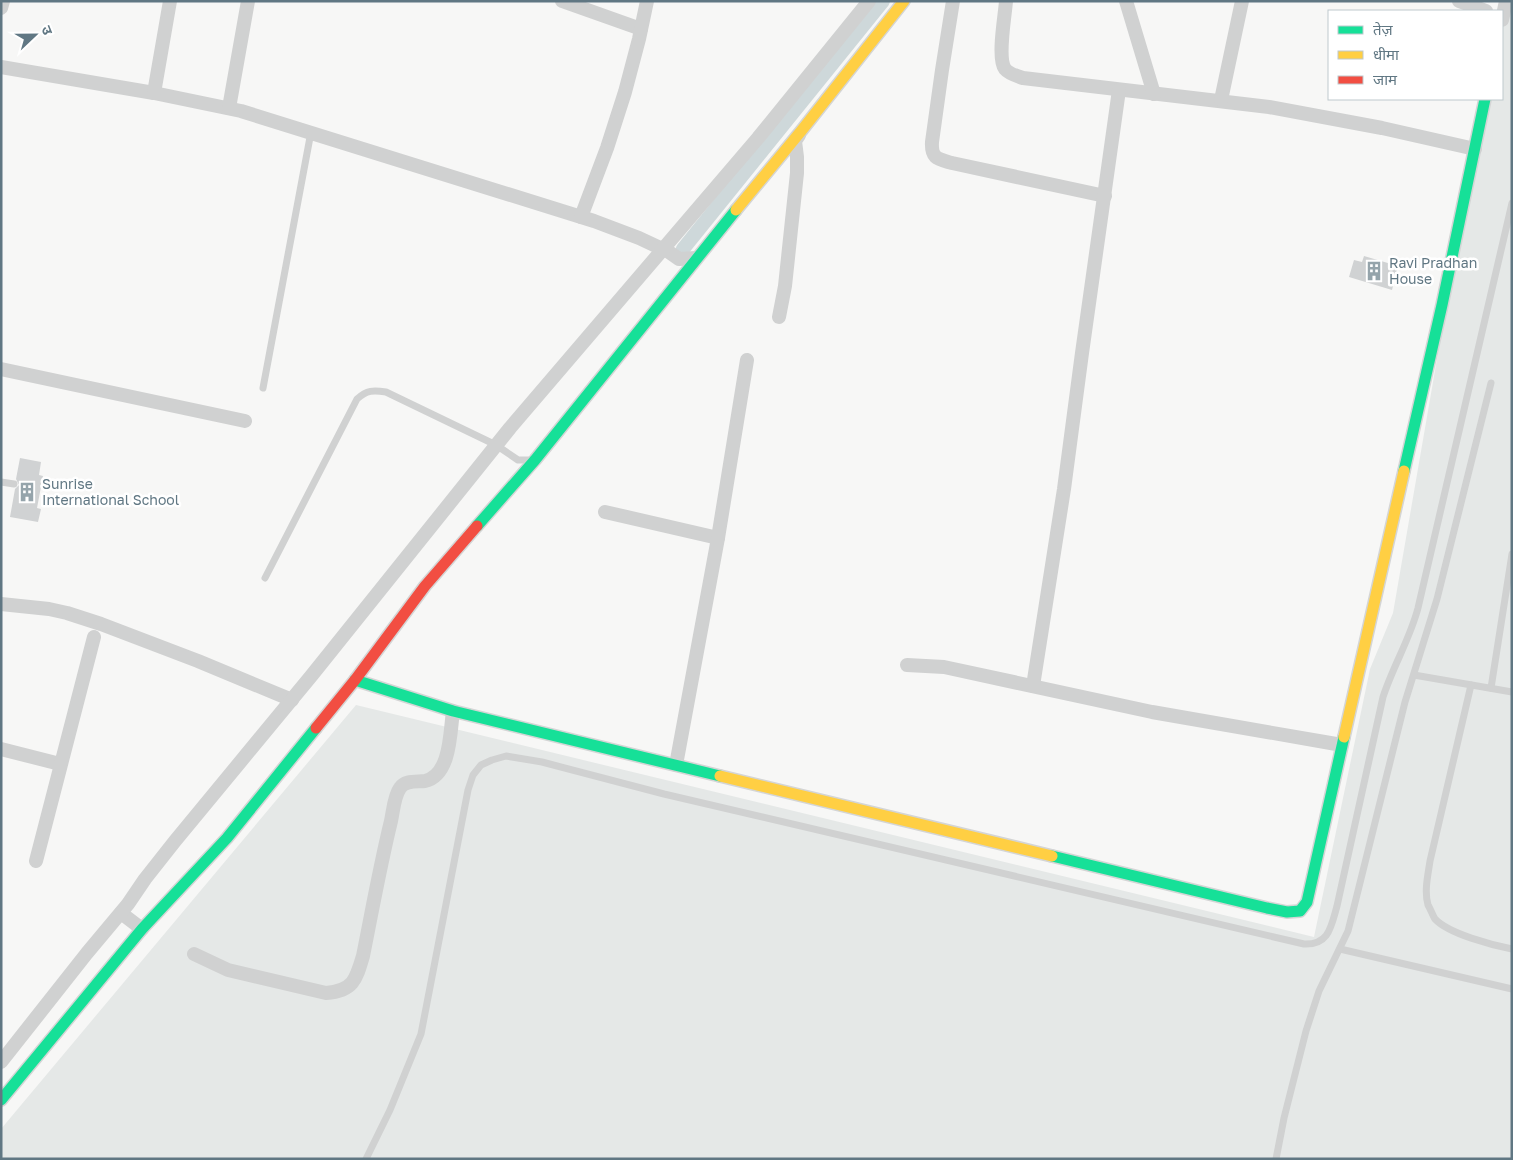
<svg xmlns="http://www.w3.org/2000/svg" width="1513" height="1160" font-family="'Golos Text','Noto Sans Devanagari',sans-serif">
	<rect width="100%" height="100%" fill="#f7f7f6"/>
	<path fill="#e5e8e7" d="M1512,1V1159H1V1129L356,705L1314,937L1370,669L1393,613L1482,99H1502V23Z"/>
	<g fill="none" stroke-linecap="round" stroke-linejoin="round">
		<path stroke="#ced8da" stroke-width="14" d="M683,249L883,1"/>
	</g>
	<g fill="#d0d2d3">
		<path d="M1364,256L1398,266L1392,290L1349,277L1354,260L1362,262Z"/>
		<path d="M20,458L41,462L39,475L43,476L37,508L41,509L38,522L10,517L15,489L19,485L16,479Z"/>
	</g>
	<g fill="none" stroke-linecap="round" stroke-linejoin="round">
		<defs>
			<g id="fast">
				<path d="M1404,471L1442,305L1485,99"/>
				<path d="M477,526L535,460L736,210"/>
				<path d="M355,680L453,711L720,776"/>
				<path d="M1052,856L1267,908L1287,912L1300,911L1307,902L1344,737"/>
				<path d="M1,1100L142,929L227,838L316,728"/>
			</g>
			<g id="slow">
				<path d="M736,210L802,130L904,1"/>
				<path d="M1344,737L1404,471"/>
				<path d="M720,776L1052,856"/>
			</g>
			<path id="jam" d="M316,728L355,680L425,586L477,526"/>
		</defs>
		<use href="#fast" stroke="#d4d5d5" stroke-width="14"/>
		<use href="#slow" stroke="#d4d5d5" stroke-width="14"/>
		<use href="#jam" stroke="#d4d5d5" stroke-width="14"/>
		<g stroke="#d0d1d1" stroke-width="7">
			<path d="M263,388L311,132"/>
			<path d="M1,482L14,484"/>
			<path d="M265,578L357,399C367,390 373,390 386,392L496,445L518,460H530"/>
			<path d="M1414,675L1512,692"/>
			<path d="M1471,685L1430,861C1428,875 1424,891 1428,905C1430,908 1433,916 1435,919C1449,934 1492,945 1512,949"/>
			<path d="M1491,688L1512,554"/>
			<path d="M1340,949L1512,989"/>
			<path d="M366,1159L390,1110L421,1034L468,790L473,775L481,765L492,760L506,756L542,762L664,794L1304,944C1329,945 1331,927 1337,906L1383,697C1393,666 1410,639 1418,608L1512,203"/>
			<path d="M1276,1159L1284,1118L1306,1031L1319,991L1348,931L1405,702L1437,599L1491,383"/>
		</g>
		<g stroke="#d0d1d1" stroke-width="14">
			<path d="M562,1L641,29"/>
			<path d="M953,1L942,70L932,142C931,159 938,159 952,163L1105,196"/>
			<path d="M1006,1C1005,16 997,58 1005,69C1009,74 1017,76 1023,78L1269,107L1382,128L1475,149"/>
			<path d="M1126,1L1154,94"/>
			<path d="M1459,1L1486,11"/>
			<path d="M1,8L3,1"/>
			<path d="M1502,20L1506,1"/>
			<path d="M1,67L154,93L241,111L594,221L639,238L669,252L679,259L696,258"/>
			<path d="M154,93L170,1"/>
			<path d="M1221,100L1242,1"/>
			<path d="M229,108L248,1"/>
			<path d="M581,217L607,148L625,92L639,39L647,1"/>
			<path d="M779,317L785,286L797,173V157L795,141L799,135"/>
			<path d="M1,369L245,421"/>
			<path d="M605,512L718,538"/>
			<path d="M1,604L49,609L67,613L101,624L198,661L292,700"/>
			<path d="M907,665L944,667L1152,712L1342,745"/>
			<path d="M1033,686L1064,489L1082,353L1119,90"/>
			<path d="M1,749L60,764"/>
			<path d="M676,765L718,538L747,360"/>
			<path d="M36,861L94,637"/>
			<path d="M121,913L142,929"/>
			<path d="M194,954L228,970L326,993C353,991 356,980 363,956C372,911 380,866 391,821C393,812 394,796 400,788C405,780 416,782 425,781C451,775 450,732 453,711"/>
			<path d="M1,1062L87,953L128,904L145,879L175,841L312,675L510,428L758,138L869,1"/>
		</g>
		<use href="#fast" stroke="#16e098" stroke-width="11"/>
		<use href="#slow" stroke="#ffcf43" stroke-width="11"/>
		<use href="#jam" stroke="#f24e42" stroke-width="11"/>
	</g>
	<defs>
		<symbol id="building-bare" viewBox="-9 -9 18 18"><path d="M-4-6H4V6H1V3H-1V6H-4ZM-2.5-4.3h1.7v1.8h-1.7ZM.8-4.3h1.7v1.8H.8ZM-2.5-1h1.7V.8h-1.7ZM.8-1h1.7V.8H.8Z" fill="#95a4ab" stroke="#fff" stroke-width="2.5" paint-order="stroke"/></symbol>
	</defs>
	<g fill-rule="evenodd">
		<use href="#building-bare" x="1360" y="257" width="28" height="28"/>
		<use href="#building-bare" x="13" y="478" width="28" height="28"/>
	</g>
	<g text-anchor="middle" stroke-width="5" stroke-linejoin="round" paint-order="stroke">
		<g font-size="14" fill="#607783" stroke="#fff" text-anchor="start">
			<text x="1389" y="268">Ravi Pradhan<tspan x="1389" dy="16">House</tspan></text>
			<text x="42" y="489">Sunrise<tspan x="42" dy="16">International School</tspan></text>
		</g>
	</g>
	<rect width="1513" height="1160" fill="none" stroke="#607783" stroke-width="5"/>
	<rect x="1328" y="10" width="175" height="90" fill="#ffffff" stroke="#bfc9cd"/>
	<rect x="1338" y="26" width="25" height="8" fill="#16e098" stroke="#bfc9cd"/>
	<text x="1373" y="35" font-size="15" fill="#607783">तेज़</text>
	<rect x="1338" y="51" width="25" height="8" fill="#ffcf43" stroke="#bfc9cd"/>
	<text x="1373" y="60" font-size="15" fill="#607783">धीमा</text>
	<rect x="1338" y="76" width="25" height="8" fill="#f24e42" stroke="#bfc9cd"/>
	<text x="1373" y="85" font-size="15" fill="#607783">जाम</text>
	<g transform="translate(35 35) rotate(68)" stroke="#ffffff" stroke-width="4" paint-order="stroke">
	<path d="M0-4L9 19L0 12L-9 19Z" fill="#607783"/>
	<text y="-8" font-size="14" font-weight="bold" text-anchor="middle" fill="#607783">उ</text>
	</g>
</svg>
